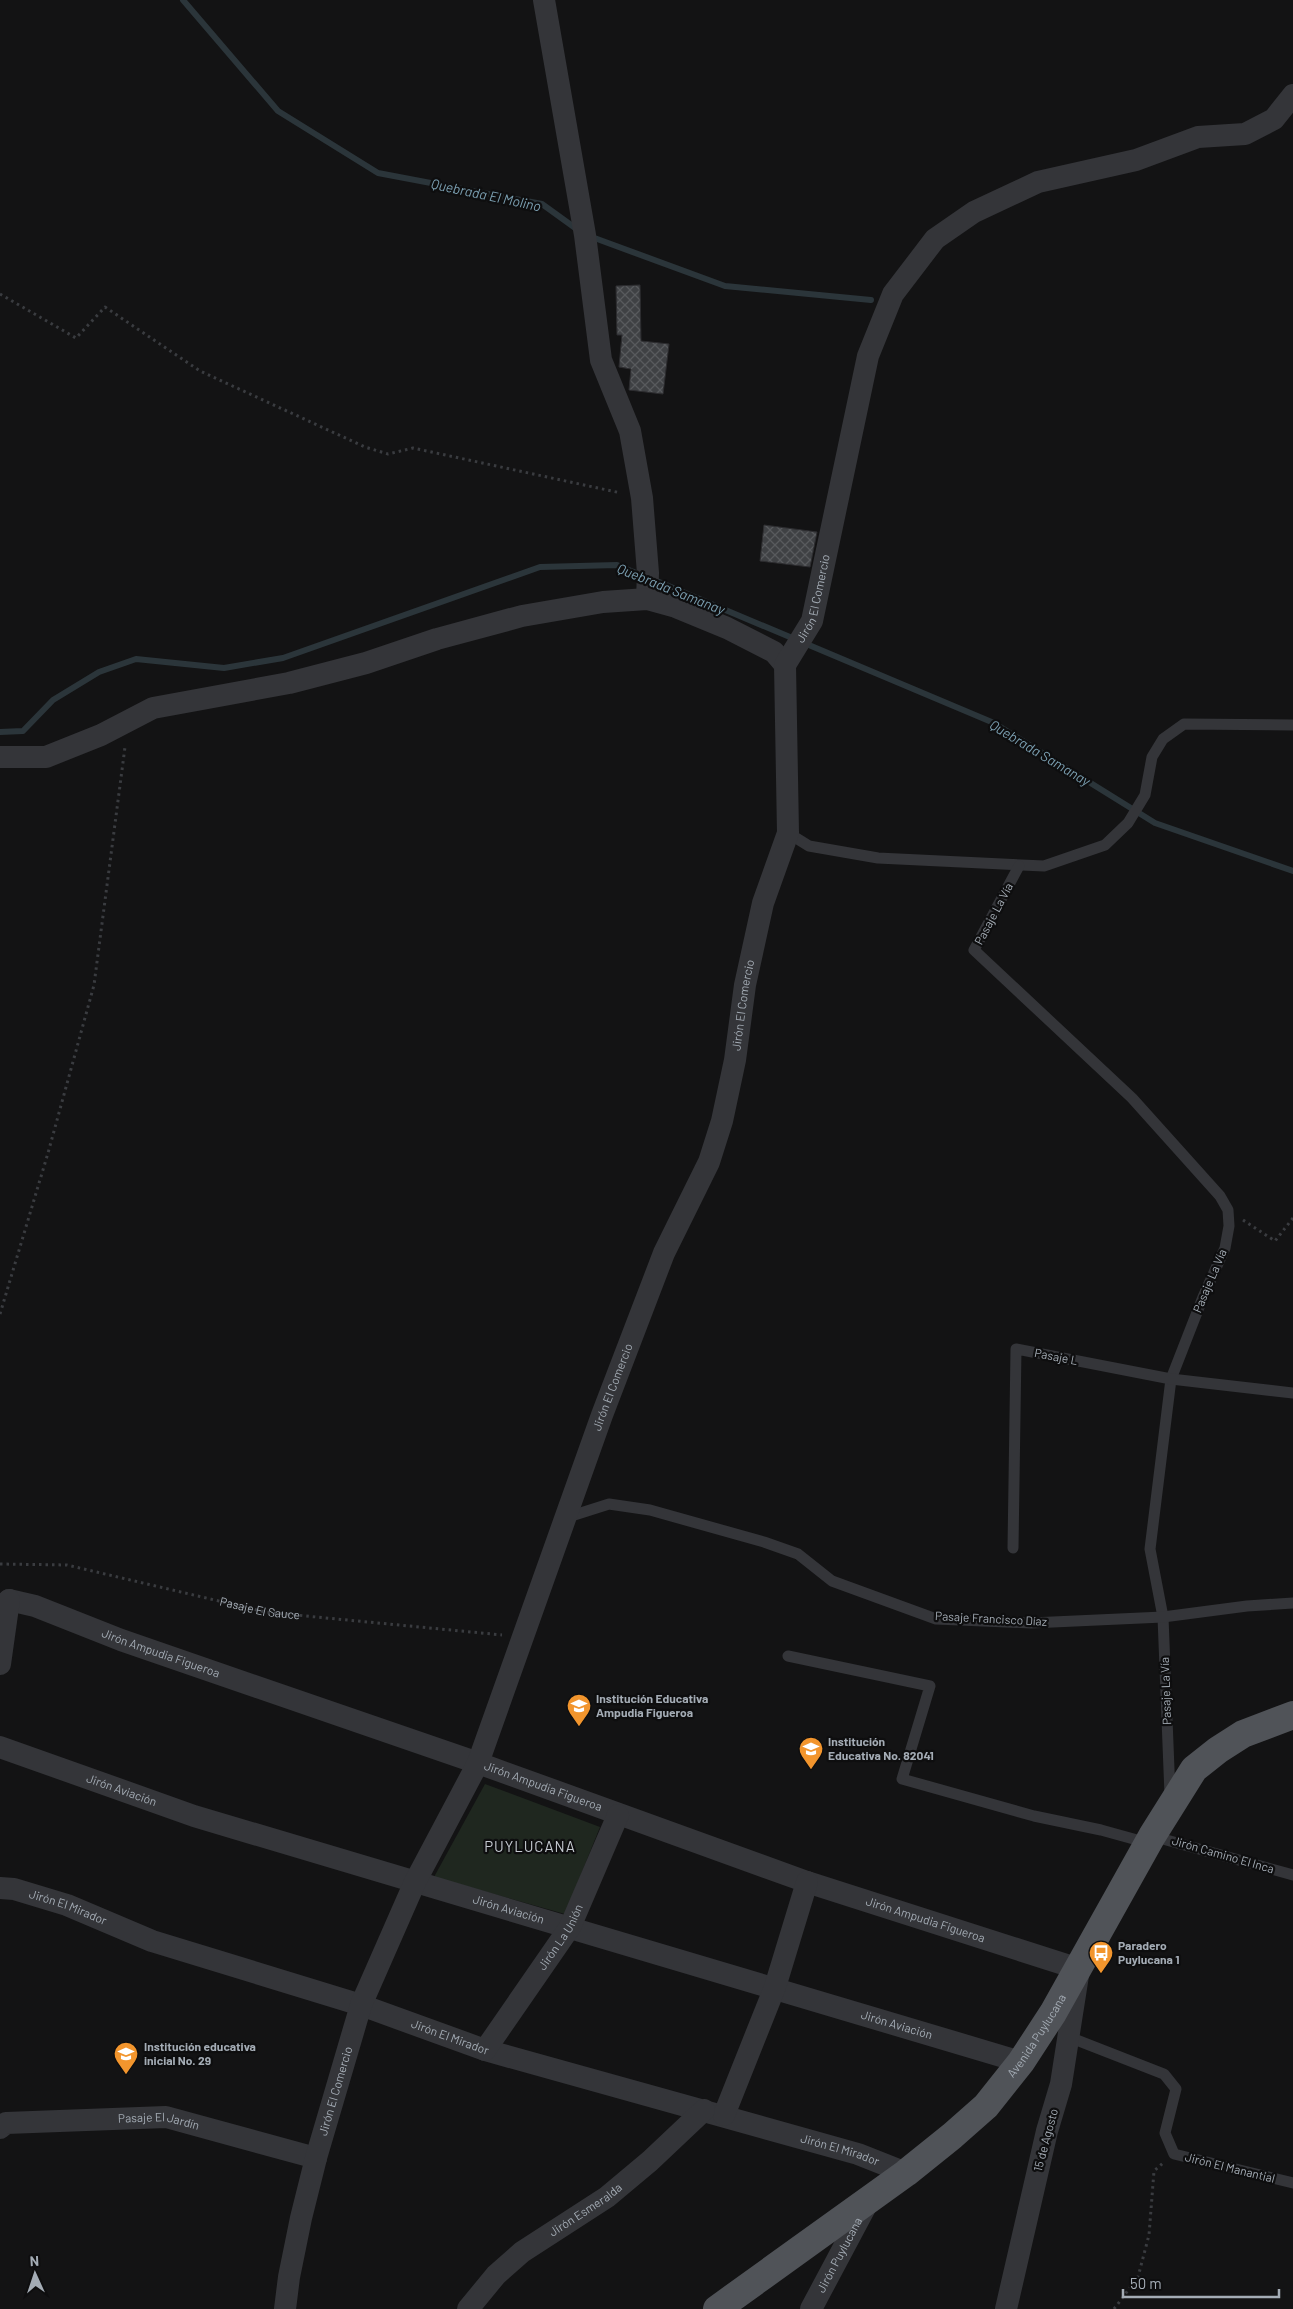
<svg xmlns="http://www.w3.org/2000/svg" width="1293" height="2309" font-family="Barlow,sans-serif">
	<defs>
		<pattern id="building-cross-hatch" width="8" height="8" patternUnits="userSpaceOnUse" patternTransform="scale(1.25)"><rect width="8" height="8" fill="#3f4144"/><path d="M0 0l8 8M0 8l8-8" fill="none" stroke="#585a5d"/></pattern>
	</defs>
	<rect width="100%" height="100%" fill="#131314"/>
	<path fill="#1f271f" d="M485,1784L600,1827L565,1914L434,1877Z"/>
	<g fill="none" stroke-linecap="round" stroke-linejoin="round">
		<g stroke="#2b353a" stroke-width="6">
			<path d="M183,0L278,111L378,173L542,204L578,230"/>
			<path d="M589,236L725,286L871,300"/>
			<path d="M652,579L994,723L1155,823L1293,871"/>
			<path d="M0,732L23,731L53,700L99,672L136,659L224,668L283,658L540,567L617,565L643,576"/>
		</g>
	</g>
	<g fill="url(#building-cross-hatch)" stroke="#2d2d30">
		<path d="M640,285L641,341L669,344L663,394L629,390L631,369L619,367L622,335H617L616,286Z"/>
		<path d="M764,525L817,532L810,567L760,561Z"/>
	</g>
	<g fill="none" stroke-linecap="round" stroke-linejoin="round">
		<g stroke="#3a3c40" stroke-width="3" stroke-dasharray="2.5 4" stroke-linecap="butt">
			<path d="M0,294L76,338L105,307L200,371L365,447L388,454L413,448L621,493"/>
			<path d="M1243,1220L1275,1241L1293,1218"/>
			<path d="M0,1314L48,1153L94,985L125,747"/>
			<path id="s1" d="M0,1564L67,1565L265,1612L502,1635"/>
			<path d="M1114,2309L1138,2277L1149,2235L1154,2171L1163,2163"/>
		</g>
		<g stroke="#343539" stroke-width="11">
			<path d="M788,833L809,846L878,858L1044,866L1105,845L1128,823L1145,795L1152,757L1163,739L1184,724L1293,725"/>
			<path d="M1019,866L974,950L1132,1098L1220,1196L1228,1210L1229,1226L1225,1248L1203,1297L1171,1379L1150,1549L1163,1617L1170,1795"/>
			<path d="M565,1518L609,1504L650,1510L764,1542L798,1554L832,1581L936,1619L1031,1623L1163,1617L1247,1606L1293,1603"/>
			<path d="M1013,1548L1016,1349L1171,1379L1293,1393"/>
			<path d="M788,1656L930,1686L902,1779L1034,1816L1101,1830L1148,1843"/>
			<path d="M1152,1836L1293,1875"/>
			<path d="M1069,2037L1164,2074L1176,2089L1165,2133L1174,2154L1293,2183"/>
		</g>
		<g stroke="#343539" stroke-width="22">
			<path d="M544,0L585,235L601,360L630,431L642,498L648,573L647,599"/>
			<path d="M0,757H46L101,735L153,708L289,683L366,663L437,639L522,616L603,602L647,599L676,607L727,628L774,652L785,665"/>
			<path id="s2" d="M9,1600L35,1606L121,1640L478,1763L807,1882L1079,1969L1061,2084L1047,2131L1006,2309"/>
			<path d="M0,1664L9,1600"/>
			<path id="s3" d="M0,1747L194,1816L1021,2062"/>
			<path id="s4" d="M0,1888L14,1889L67,1905L152,1941L361,2005L485,2050L858,2154L906,2173"/>
			<path id="s5" d="M485,2050L570,1927L618,1815"/>
			<path d="M724,2115L775,1987L807,1882"/>
			<path id="s6" d="M0,2128L6,2123L166,2117L316,2158"/>
			<path id="s7" d="M285,2309L289,2277L301,2218L316,2158L361,2005L415,1882L478,1763L602,1415L664,1253L709,1162L722,1121L735,1060L745,985L763,903L788,833L785,665L812,621L868,356L893,294L935,239L974,212L1038,182L1136,160L1198,137L1245,134L1274,119L1293,95"/>
			<path id="s8" d="M468,2309L496,2275L522,2252L607,2197L650,2161L704,2110"/>
			<path id="s9" d="M811,2309L869,2200"/>
		</g>
		<path stroke="#505358" stroke-width="28" id="s10" d="M717,2309L906,2173L952,2136L986,2106L1021,2062L1053,2013L1152,1836L1194,1769L1218,1750L1243,1734L1293,1715"/>
	</g>
	<defs>
		<symbol id="school-pin" viewBox="-11 -11 22 30"><path d="M0 17L-7.5 6A9.5 9.5 0 1 1 7.5 6Z" fill="#f2952d" stroke="#0e0e0f"/><path d="M0-5L7-2L0 1L-7-2ZM-4 1L0 2.5L4 1V4Q0 6-4 4Z" fill="#fff"/></symbol>
		<symbol id="bus-pin" viewBox="-11 -11 22 30"><path d="M0 17L-7.5 6A9.5 9.5 0 1 1 7.5 6Z" fill="#f2952d" stroke="#0e0e0f"/><path d="M-5-6H5V4H4V6H2V4H-2V6H-4V4H-5ZM-3.5-4V0h7V-4ZM-3.5 1.2v1.5H-2V1.2ZM2 1.2v1.5H3.5V1.2Z" fill="#fff"/></symbol>
	</defs>
	<g fill-rule="evenodd">
		<use href="#school-pin" x="565" y="1692" width="28" height="38"/>
		<use href="#school-pin" x="797" y="1735" width="28" height="38"/>
		<use href="#bus-pin" x="1087" y="1939" width="28" height="38"/>
		<use href="#school-pin" x="112" y="2040" width="28" height="38"/>
	</g>
	<g text-anchor="middle" stroke-width="4.5" stroke-linejoin="round" paint-order="stroke">
		<g font-size="12" fill="#a4acb5" stroke="#0e0e0f">
			<text dy="4" stroke="none"><textPath href="#s7" startOffset="1808">Jirón El Comercio</textPath></text>
			<text transform="translate(994 914) rotate(-62)" y="4">Pasaje La Vía</text>
			<text dy="4" stroke="none"><textPath href="#s7" startOffset="1388">Jirón El Comercio</textPath></text>
			<text transform="translate(1210 1281) rotate(-67)" y="4">Pasaje La Vía</text>
			<text transform="translate(1056 1357) rotate(11)" y="4">Pasaje L</text>
			<text dy="4" stroke="none"><textPath href="#s7" startOffset="982">Jirón El Comercio</textPath></text>
			<text dy="4" stroke="none"><textPath href="#s1" startOffset="265">Pasaje El Sauce</textPath></text>
			<text transform="translate(991 1619) rotate(3)" y="4">Pasaje Francisco Díaz</text>
			<text dy="4" stroke="none"><textPath href="#s2" startOffset="161">Jirón Ampudia Figueroa</textPath></text>
			<text transform="translate(1166 1691) rotate(-92)" y="4">Pasaje La Vía</text>
			<text dy="4" stroke="none"><textPath href="#s2" startOffset="566">Jirón Ampudia Figueroa</textPath></text>
			<text dy="4" stroke="none"><textPath href="#s3" startOffset="129">Jirón Aviación</textPath></text>
			<text transform="translate(1223 1855) rotate(16)" y="4">Jirón Camino El Inca</text>
			<text dy="4" stroke="none"><textPath href="#s4" startOffset="71">Jirón El Mirador</textPath></text>
			<text dy="4" stroke="none"><textPath href="#s3" startOffset="534">Jirón Aviación</textPath></text>
			<text dy="4" stroke="none"><textPath href="#s2" startOffset="971">Jirón Ampudia Figueroa</textPath></text>
			<text dy="4" stroke="none"><textPath href="#s5" startOffset="136">Jirón La Unión</textPath></text>
			<text dy="4" stroke="none"><textPath href="#s3" startOffset="939">Jirón Aviación</textPath></text>
			<text dy="4" stroke="none"><textPath href="#s10" startOffset="424">Avenida Puylucana</textPath></text>
			<text dy="4" stroke="none"><textPath href="#s4" startOffset="475">Jirón El Mirador</textPath></text>
			<text dy="4" stroke="none"><textPath href="#s7" startOffset="224">Jirón El Comercio</textPath></text>
			<text dy="4" stroke="none"><textPath href="#s6" startOffset="161">Pasaje El Jardín</textPath></text>
			<text transform="translate(1046 2140) rotate(-75)" y="4">15 de Agosto</text>
			<text dy="4" stroke="none"><textPath href="#s4" startOffset="881">Jirón El Mirador</textPath></text>
			<text transform="translate(1230 2168) rotate(14)" y="4">Jirón El Manantial</text>
			<text dy="4" stroke="none"><textPath href="#s8" startOffset="155">Jirón Esmeralda</textPath></text>
			<text dy="4" stroke="none"><textPath href="#s9" startOffset="61">Jirón Puylucana</textPath></text>
		</g>
		<g font-size="12" font-weight="bold" fill="#a4acb5" stroke="#0e0e0f" text-anchor="start">
			<text x="596" y="1703">Institución Educativa<tspan x="596" dy="14">Ampudia Figueroa</tspan></text>
			<text x="828" y="1746">Institución<tspan x="828" dy="14">Educativa No. 82041</tspan></text>
			<text x="1118" y="1950">Paradero<tspan x="1118" dy="14">Puylucana 1</tspan></text>
			<text x="144" y="2051">Institución educativa<tspan x="144" dy="14">inicial No. 29</tspan></text>
		</g>
		<g font-size="14" font-style="italic" fill="#7b9fb1" stroke="#0e0e0f">
			<text transform="translate(486 195) rotate(12)" y="5">Quebrada El Molino</text>
			<text transform="translate(671 589) rotate(22)" y="5">Quebrada Samanay</text>
			<text transform="translate(1040 753) rotate(31)" y="5">Quebrada Samanay</text>
		</g>
		<g font-size="15" letter-spacing="1" fill="#c5cad1" stroke="#0e0e0f">
			<text x="530" y="1852">PUYLUCANA</text>
		</g>
	</g>
	<g transform="translate(35 2274) rotate(357)" stroke="#0e0e0f" stroke-width="4" paint-order="stroke">
	<path d="M0-4L9 19L0 12L-9 19Z" fill="#a4acb5"/>
	<text y="-8" font-size="14" font-weight="bold" text-anchor="middle" fill="#a4acb5">N</text>
	</g>
	<path d="M1123 2289v8h156v-8" fill="none" stroke="#a4acb5" stroke-width="2.5"/>
	<text x="1130" y="2289" font-size="15" fill="#a4acb5" stroke="#0e0e0f" stroke-width="4" paint-order="stroke">50 m</text>
</svg>
